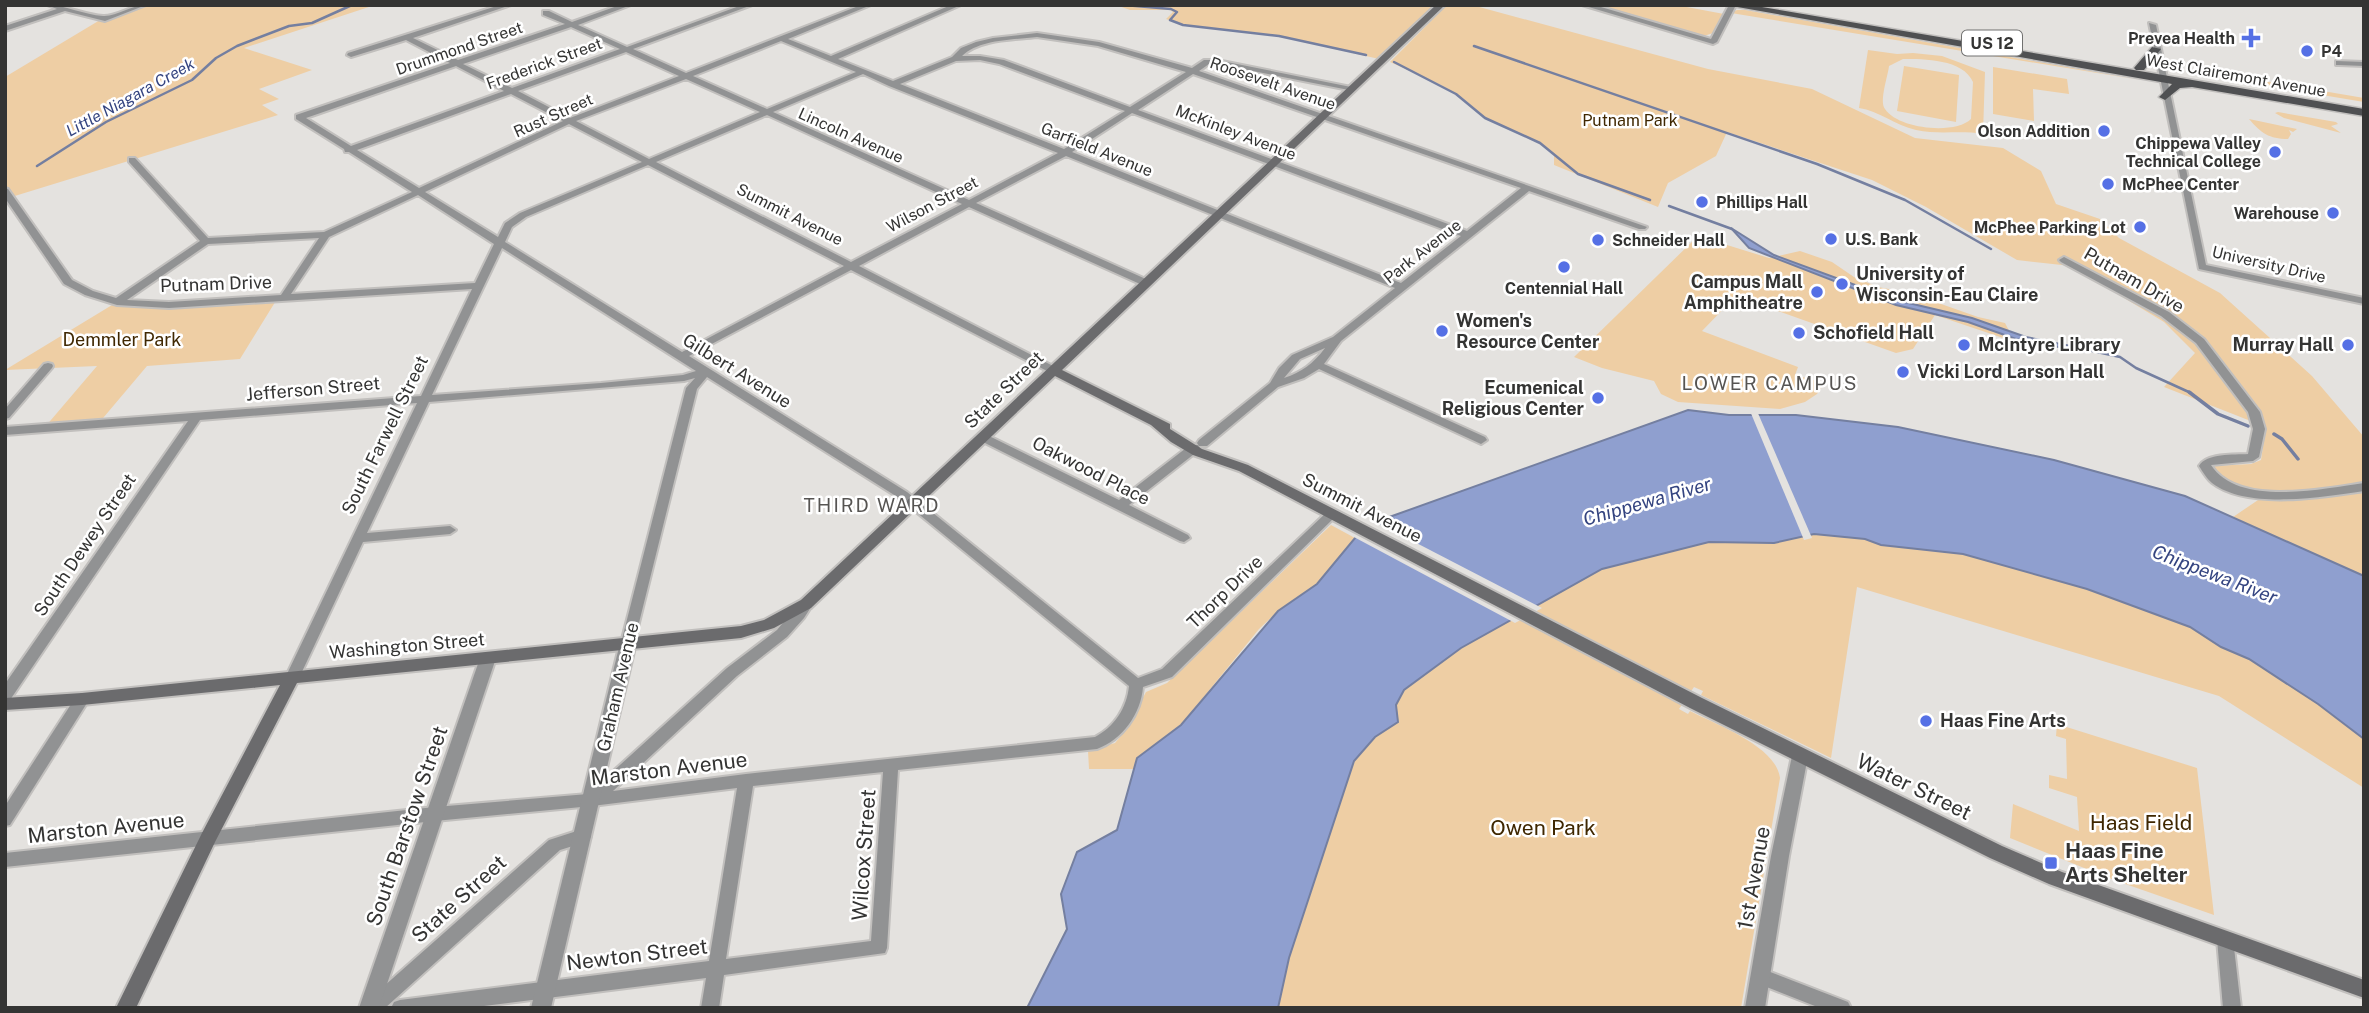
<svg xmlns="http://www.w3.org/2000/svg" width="2369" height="1013" font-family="'Public Sans',sans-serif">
	<rect width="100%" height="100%" fill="#e4e2df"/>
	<g fill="#eecea4" fill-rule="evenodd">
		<path d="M143,5H375L244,48L312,70L259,89L279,99L262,105L278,115L5,199V77L100,20Z"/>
		<path d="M1116,5H1437L1379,59L1279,36L1183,25L1166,19L1173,12L1170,10H1130Z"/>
		<path d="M1447,5H1472L1708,69L1812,89L1915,138L2003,148L2041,171L2056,204L2100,219L2119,238L2220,293L2312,376L2364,437V576L2233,517L2261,498L2257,489L2238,488L2218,479L2213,466L2251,464L2261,460L2266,427L2164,387L2195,353L2164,322L2071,266L2017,260L1926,207L1872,180L1727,132L1716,156L1668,183L1658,207L1554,165V154L1540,143L1485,118L1464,99L1441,85L1390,62Z"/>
		<path d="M1590,5H1676L1724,14L1713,33L1701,37Z"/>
		<path d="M1737,10H1745L2140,80L1731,13Z"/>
		<path d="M1868,50L1897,54L1913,53L1942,56L1985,72L1983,134C1961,130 1939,135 1916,130C1895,125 1879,111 1859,108ZM1903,59C1924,59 1963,59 1973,82L1971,119C1955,135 1898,129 1885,109C1879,101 1888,76 1889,66Z"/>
		<path d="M1904,66L1959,75L1956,122L1897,111Z"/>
		<path d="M1993,67L2067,79L2069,94L2033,89L2034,121L1993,114Z"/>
		<path d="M2209,68L2259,78L2216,73L2364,98V102L2214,77Z"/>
		<path d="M2278,112L2336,122L2338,124L2331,126L2341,133L2284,118L2275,113Z"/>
		<path d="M2249,119L2297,129L2293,132L2289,130L2291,134L2288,139C2269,139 2261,133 2249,119Z"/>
		<path d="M1698,236L1769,258L1800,251L1832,262L1854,277L1878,287L1910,293L1978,317L2005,323L2015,342L1935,315L1913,349L1896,353L1736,296L1702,331L1798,367L1795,375L1824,383L1817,394L1805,402L1780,409L1678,402L1661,394L1654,381L1602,368L1574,357Z"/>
		<path d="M277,299L240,359L147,366L98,424L45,427L97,366L5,370L117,302L169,305Z"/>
		<path d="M1331,525L1355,538L1317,584L1278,611L1259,629L1181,725L1137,758L1134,769H1089L1088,751L1115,743L1125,731L1146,692L1167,683Z"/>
		<path d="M1814,534L1865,539L1881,545L1963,554L2087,589L2190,627L2221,647L2249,659L2318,704L2364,739V788L2219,696L1857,587L1831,758L1701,695L1703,691L1694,687L1679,709L1688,714L1690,711C1717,725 1776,746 1780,778L1741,1008H1278L1289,958L1354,761L1375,737L1398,722L1396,705L1404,690L1461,648L1602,569L1709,542L1774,543Z"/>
		<path d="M2057,724L2197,768L2214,915L2114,880L2010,838L2013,804L2079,831L2077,797L2049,788V775L2067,779L2066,739L2056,736Z"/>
	</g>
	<g fill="#8f9fcf" stroke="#747fa0" stroke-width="2">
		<path d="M1731,228L1774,255L1896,300L1972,318L2026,337L2091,350L2085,352L2016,339L1968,322L1896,305L1749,248Z"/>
		<path d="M1688,410L1729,415H1796L1898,427L2054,460L2185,496L2364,576V739L2318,704L2249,659L2221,647L2190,627L2087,589L1963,554L1881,545L1865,539L1814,534L1774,543L1709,542L1602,569L1461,648L1404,690L1396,705L1398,722L1375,737L1354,761L1289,958L1278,1008H1027L1067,929L1061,894L1077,852L1117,830L1137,758L1181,725L1278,611L1317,584L1355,538L1381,520Z"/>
	</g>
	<g fill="#e4e2df">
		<path d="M1750,411H1757L1812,538L1804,540Z"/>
		<path d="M1374,521L1542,608L1515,623L1352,536Z"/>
	</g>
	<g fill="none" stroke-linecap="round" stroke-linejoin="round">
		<g stroke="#747fa0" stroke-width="2.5">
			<path d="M1124,5L1171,9L1177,12L1170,20L1183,25L1279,36L1366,55"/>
			<path d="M1474,46L1817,164L1905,200L1991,249"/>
			<path d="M1394,62L1456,94L1485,118L1540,143L1578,174L1650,200"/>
			<path d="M37,166L106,122L192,80L216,58L237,46L289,26L312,23L352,5"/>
			<path d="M1669,206L1732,229"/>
			<path d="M2088,350L2120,357L2136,368L2191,393"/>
		</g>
		<g stroke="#747fa0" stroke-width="3.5">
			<path d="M2189,392L2218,414L2248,426"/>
			<path d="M2274,434L2282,439L2298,459"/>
		</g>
		<defs>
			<g id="minor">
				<path d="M47,5C66,5 84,15 103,16C116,17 131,5 146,5L105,21L65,11L5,31V26L57,9Z"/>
				<path d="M500,5H511L413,38L458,60L565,24L543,15V11H549L572,22L620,5H631L578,25L627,47L742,5H752L633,49L686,73L861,5H871L788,39L831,56L951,5H961L838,59L893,81L952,57L961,48L976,42L993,38L1037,33L1099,42L1192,68L1204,60H1217L1351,87H1354V91L1217,64H1209L1199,71L1647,227L1645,229H1639L1529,191L1341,341L1324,364L1485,437L1487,440L1481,444L1319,369L1304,378L1278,387L1207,446H1199L1197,443L1199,440L1270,383L1279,368L1292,355L1333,337L1395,288L1066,156L976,203L1148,280V284H1140L969,207L859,266L1057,368L1058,370L1057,372H1049L851,270L689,356L907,492L1138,678L1162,669L1328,511L1332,510L1338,514L1172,677L1143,687C1141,714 1122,740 1097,749L898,770L887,948L885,953L724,975L719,1008H701L706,978L468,1008H391L394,1002L400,1000L709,961L737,788L592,806L435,821L5,867V853L435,807L588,794L727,668L777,630L801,601H811L813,604L804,618L787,637L737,676L613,791L746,774L1095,737C1114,727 1127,708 1129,686L899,498L707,377L697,389L633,647H623L621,643L686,388L695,378L684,381L429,402L367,533L450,526L456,530L450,534L363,542L300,676L298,680L293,681L288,680L286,676L417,403L200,420L10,700L5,701V684L188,421L5,435V427L421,396L472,289L169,308L117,305L85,295L64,284L5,198V188L8,189L72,280L93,291L116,298L200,241L129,162V158H135L208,238L324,232L412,192L349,152H345L344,149L296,119V115L450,63L406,40L351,57L347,55L348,53ZM571,27L620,49L512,88L463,64ZM1037,37L1098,46L1186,72L1130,107L1004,60L980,56H962C980,39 1014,40 1037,37ZM781,41L856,72L767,109L693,76ZM626,52L679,76L570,118L518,91ZM980,60L999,64L1125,111L1064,149L900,84L956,61ZM456,66L504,91L351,146L306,118ZM863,74L889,86L1058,153L969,200L773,112ZM1193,74L1521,188L1467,231L1138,110ZM686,79L760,112L649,159L576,121ZM511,94L563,121L419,188L357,150ZM1132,113L1461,236L1401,283L1072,152ZM767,115L962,204L851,262L656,162ZM569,124L642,162L520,213L505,223L498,237L425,192ZM648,165L844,266L682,352L505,242L512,227L526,217ZM418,195L494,244L475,283L291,294L329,237ZM319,238L281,295L169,302L127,300L208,244ZM502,248L696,371L683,375L601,383L432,395ZM1325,348C1313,364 1302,372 1284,378L1300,359ZM883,772L871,941L726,959L753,786Z"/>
				<path d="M1582,5H1594L1711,39L1729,5H1736L1717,42L1713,44Z"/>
				<path d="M2149,23L2156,25L2206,265L2364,298V304L2199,269Z"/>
				<path d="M2336,61L2364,62V66L2339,65H2336Z"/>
				<path d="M2064,257L2169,312L2204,339L2260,412L2265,429L2259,457L2253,461L2211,465C2238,507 2321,489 2364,483V491C2323,497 2247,510 2212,483C2207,479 2203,472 2199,466C2206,453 2234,455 2248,454L2253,429L2248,412L2196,343L2161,316L2061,262L2059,260Z"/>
				<path d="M48,363L52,364L53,366L52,368L9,418L5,419V409L44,364Z"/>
				<path d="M983,433L1119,500L1190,445H1198L1200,448L1198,451L1129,505L1188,535L1190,538L1184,542L1180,541L979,440L977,437L979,434Z"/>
				<path d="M82,693L87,695L89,699L87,703L10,825L5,826V806L77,695Z"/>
				<path d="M583,829L589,831L591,836L589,841L560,850L385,1008H363L366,1002L549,840Z"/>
				<path d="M2225,931L2231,934L2233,939L2241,1008H2223L2217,939L2219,934Z"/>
				<path d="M1760,968L1848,1002L1851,1008H1820L1754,982L1751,976L1754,970Z"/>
			</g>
			<g id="tertiary">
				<path d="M628,637L634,639L636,643L551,1008H531L620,643L622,639Z"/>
				<path d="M488,652L494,654L496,658L379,1008H359L480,658L482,654Z"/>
				<path d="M1800,749L1806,751L1808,756L1789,856L1765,1008H1745L1771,856L1792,756L1794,751Z"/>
			</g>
			<path id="secondary" d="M1436,5H1445L1062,370L1170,424V429L1202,449L1248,465L1702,698L2002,846L2062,872L2364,980V998L2049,884L1990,858L1690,708L1239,471L1193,455L1171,442L1151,425L1055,376L811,608L774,628L741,638L297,683L215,842L136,1008H116L202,833L280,685L82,705L5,710V698L82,693L741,626L764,620L801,600Z"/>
			<g id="primary">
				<path d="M1726,5H1750L2364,109V116L2192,87L2180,88L2165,100L2159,97L2172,84Z"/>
				<path d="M2152,47L2161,49L2144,70H2136L2134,68Z"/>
			</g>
		</defs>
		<use href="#minor" stroke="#c1bfbd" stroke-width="4"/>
		<use href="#tertiary" stroke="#c1bfbd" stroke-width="4"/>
		<use href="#secondary" stroke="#c1bfbd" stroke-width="4"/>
		<use href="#primary" stroke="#c1bfbd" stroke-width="3"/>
		<use href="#minor" fill="#919293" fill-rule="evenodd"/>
		<use href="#tertiary" fill="#919293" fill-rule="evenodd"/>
		<use href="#secondary" fill="#6b6b6d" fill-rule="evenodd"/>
		<use href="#primary" fill="#4f5052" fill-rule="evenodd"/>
	</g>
	<g fill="#5570e5" stroke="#fff" stroke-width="2.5">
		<path d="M2247.5 27.5h7v7h7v7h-7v7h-7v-7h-7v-7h7z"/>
		<circle cx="2307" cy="51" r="7"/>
		<circle cx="2104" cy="131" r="7"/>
		<circle cx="2275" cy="152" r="7"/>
		<circle cx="2108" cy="184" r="7"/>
		<circle cx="1702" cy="202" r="7"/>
		<circle cx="2333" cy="213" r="7"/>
		<circle cx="2140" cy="227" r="7"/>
		<circle cx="1831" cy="239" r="7"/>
		<circle cx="1598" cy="240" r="7"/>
		<circle cx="1564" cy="267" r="7"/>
		<circle cx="1842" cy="284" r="7"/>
		<circle cx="1817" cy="292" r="7"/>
		<circle cx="1442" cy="331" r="7"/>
		<circle cx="1799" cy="333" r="7"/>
		<circle cx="1964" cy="345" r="7"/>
		<circle cx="2348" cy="345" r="7"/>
		<circle cx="1903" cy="372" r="7"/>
		<circle cx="1598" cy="398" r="7"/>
		<circle cx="1926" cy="721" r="7"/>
		<rect x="2044" y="856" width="14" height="14" rx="3.5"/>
	</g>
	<g text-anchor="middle" stroke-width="5" stroke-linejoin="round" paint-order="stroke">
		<g font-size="16" font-weight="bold" fill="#343433" stroke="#fff" text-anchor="end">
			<text x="2235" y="44">Prevea Health</text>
			<text x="2321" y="57" text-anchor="start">P4</text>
			<text x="2090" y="137">Olson Addition</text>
			<text x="2261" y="149">Chippewa Valley<tspan x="2261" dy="18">Technical College</tspan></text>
			<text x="2122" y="190" text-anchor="start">McPhee Center</text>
			<text x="1716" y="208" text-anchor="start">Phillips Hall</text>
			<text x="2319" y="219">Warehouse</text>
			<text x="2126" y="233">McPhee Parking Lot</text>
			<text x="1845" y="245" text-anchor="start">U.S. Bank</text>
			<text x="1612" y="246" text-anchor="start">Schneider Hall</text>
			<text x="1564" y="294" text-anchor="middle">Centennial Hall</text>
		</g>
		<rect fill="#fff" stroke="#717170" stroke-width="2" x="1962" y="30.5" width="60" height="25" rx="5"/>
		<g font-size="16" font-weight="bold" fill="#343433">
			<text x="1992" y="49">US 12</text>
		</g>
		<g font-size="16" fill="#343433" stroke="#fff">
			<text transform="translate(459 48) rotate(-19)" y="6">Drummond Street</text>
			<text transform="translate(544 63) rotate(-20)" y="6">Frederick Street</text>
			<text transform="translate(2236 75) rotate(10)" y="6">West Clairemont Avenue</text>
			<text transform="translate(1273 83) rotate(19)" y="6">Roosevelt Avenue</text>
			<text transform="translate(553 115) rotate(-24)" y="6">Rust Street</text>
			<text transform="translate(1236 132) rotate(21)" y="6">McKinley Avenue</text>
			<text transform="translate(851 135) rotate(24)" y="6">Lincoln Avenue</text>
			<text transform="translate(1097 149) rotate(22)" y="6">Garfield Avenue</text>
			<text transform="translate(932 204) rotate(-28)" y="6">Wilson Street</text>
			<text transform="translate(790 214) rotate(27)" y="6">Summit Avenue</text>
			<text transform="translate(1422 251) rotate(-38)" y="6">Park Avenue</text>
			<text transform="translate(2269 264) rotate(13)" y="6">University Drive</text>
		</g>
		<g font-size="16" font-style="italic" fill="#344480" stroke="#fff">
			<text transform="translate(130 97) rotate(-29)" y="6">Little Niagara Creek</text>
		</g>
		<g font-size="16" fill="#3f2701" stroke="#fff">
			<text x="1630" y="126">Putnam Park</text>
		</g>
		<g font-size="18" font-weight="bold" fill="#343433" stroke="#fff" text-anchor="start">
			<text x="1856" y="280">University of<tspan x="1856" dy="21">Wisconsin-Eau Claire</tspan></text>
			<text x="1803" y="288" text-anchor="end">Campus Mall<tspan x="1803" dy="21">Amphitheatre</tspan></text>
			<text x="1456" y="327">Women's<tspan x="1456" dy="21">Resource Center</tspan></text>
			<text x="1813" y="339">Schofield Hall</text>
			<text x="1978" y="351">McIntyre Library</text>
			<text x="2334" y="351" text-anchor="end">Murray Hall</text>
			<text x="1917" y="378">Vicki Lord Larson Hall</text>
			<text x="1584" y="394" text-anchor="end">Ecumenical<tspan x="1584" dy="21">Religious Center</tspan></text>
			<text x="1940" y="727">Haas Fine Arts</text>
		</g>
		<g font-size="18" fill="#343433" stroke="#fff">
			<text transform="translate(2134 280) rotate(30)" y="6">Putnam Drive</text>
			<text transform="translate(216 284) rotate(-2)" y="6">Putnam Drive</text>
			<text transform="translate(737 371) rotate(32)" y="6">Gilbert Avenue</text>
			<text transform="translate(313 389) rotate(-5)" y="6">Jefferson Street</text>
			<text transform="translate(1004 390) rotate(-44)" y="6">State Street</text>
			<text transform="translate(385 435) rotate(-64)" y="6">South Farwell Street</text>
			<text transform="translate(1091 471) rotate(27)" y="6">Oakwood Place</text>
			<text transform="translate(1362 508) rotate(27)" y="6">Summit Avenue</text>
			<text transform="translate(85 545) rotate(-56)" y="6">South Dewey Street</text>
			<text transform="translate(1225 592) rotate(-44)" y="6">Thorp Drive</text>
			<text transform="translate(407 646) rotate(-5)" y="6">Washington Street</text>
			<text transform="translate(618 687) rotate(-77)" y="6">Graham Avenue</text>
		</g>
		<g font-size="18" fill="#3f2701" stroke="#fff">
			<text x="122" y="346">Demmler Park</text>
		</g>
		<g font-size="19" letter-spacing="2" fill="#565452" stroke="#fff">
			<text x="1770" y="390">LOWER CAMPUS</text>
			<text x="872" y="512">THIRD WARD</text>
		</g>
		<g font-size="19" font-style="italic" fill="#344480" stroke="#fff">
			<text transform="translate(1647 501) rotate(-16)" y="7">Chippewa River</text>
			<text transform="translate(2215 574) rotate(21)" y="7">Chippewa River</text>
		</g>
		<g font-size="21" fill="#343433" stroke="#fff">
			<text transform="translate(669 769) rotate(-7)" y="7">Marston Avenue</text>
			<text transform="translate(1914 787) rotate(26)" y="7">Water Street</text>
			<text transform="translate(407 826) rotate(-71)" y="7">South Barstow Street</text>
			<text transform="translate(106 828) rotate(-6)" y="7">Marston Avenue</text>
			<text transform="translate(864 855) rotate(-86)" y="7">Wilcox Street</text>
			<text transform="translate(1754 878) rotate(-80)" y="7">1st Avenue</text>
			<text transform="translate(459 899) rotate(-42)" y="7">State Street</text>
			<text transform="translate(637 955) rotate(-7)" y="7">Newton Street</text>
		</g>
		<g font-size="21" fill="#3f2701" stroke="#fff">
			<text x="2141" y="830">Haas Field</text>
			<text x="1543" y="835">Owen Park</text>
		</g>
		<g font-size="21" font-weight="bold" fill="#343433" stroke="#fff" text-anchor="start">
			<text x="2065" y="858">Haas Fine<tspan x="2065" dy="24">Arts Shelter</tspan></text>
		</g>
	</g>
	<rect width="2369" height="1013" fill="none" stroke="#343433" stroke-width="14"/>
</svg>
